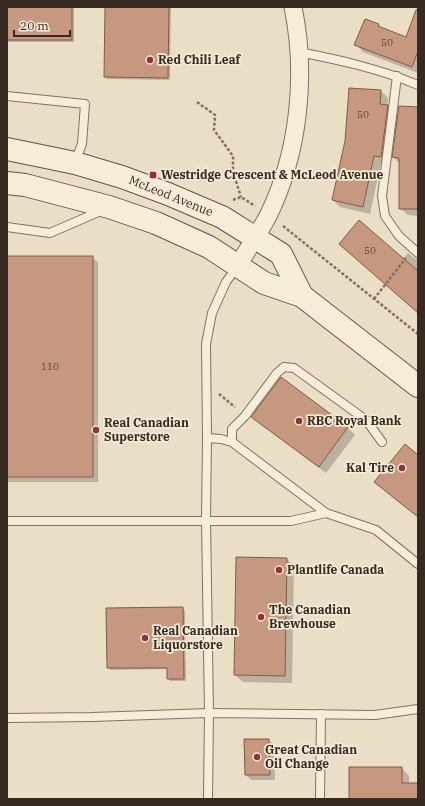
<svg xmlns="http://www.w3.org/2000/svg" width="425" height="806" font-family="'IBM Plex Serif',serif">
	<rect width="100%" height="100%" fill="#ebdec7"/>
	<g fill="#0003">
		<rect x="7" y="7" width="67" height="35"/>
		<path d="M106,7H171L170,80L107,79L105,77Z"/>
		<path d="M378,25L382,29L407,39L418,40V73L363,52L356,44Z"/>
		<path d="M381,91L388,98L387,106L395,113L388,163H381L370,214L340,207L333,200Z"/>
		<path d="M418,108V216L408,215L400,208V164L393,157Z"/>
		<path d="M408,253L414,258L418,259V312L403,259Z"/>
		<path d="M7,257H92L98,262V482H7Z"/>
		<path d="M281,378L348,428L355,435L326,473L260,424L253,417Z"/>
		<path d="M287,559L294,567L292,683L243,682L235,675Z"/>
		<path d="M183,608L185,611L186,681H170L168,678V669L110,670L108,667L107,609Z"/>
		<path d="M245,740H269L274,745L275,780H251L246,775Z"/>
		<path d="M402,768L409,776V784H418V799H350Z"/>
	</g>
	<g fill="#c69880" stroke="#835945">
		<rect x="7" y="7" width="65" height="33"/>
		<path d="M105,7H169L168,78L104,77Z"/>
		<path d="M416,10H418V51L412,67L354,45L365,19L379,24L378,26L406,37Z"/>
		<path d="M349,88L381,90L380,104L388,105L381,157L374,156L363,207L332,200L345,141Z"/>
		<path d="M399,106L418,107V209H399V158L392,157Z"/>
		<path d="M359,220L418,271V313L339,244Z"/>
		<rect x="7" y="256" width="86" height="221"/>
		<path d="M281,377L348,427L319,467L251,417Z"/>
		<path d="M405,444L418,455V517L374,482Z"/>
		<path d="M236,557L287,558L285,676L234,675Z"/>
		<path d="M183,607L184,679H167V668H107L106,608Z"/>
		<path d="M244,739H269L270,775H245Z"/>
		<path d="M349,767H402V783H418V799H349Z"/>
	</g>
	<g fill="none" stroke-linecap="round" stroke-linejoin="round">
		<defs>
			<g id="lane">
				<path d="M299,52C340,60 380,69 418,85"/>
				<path d="M397,76L382,196L385,216L399,236L418,253"/>
				<path d="M7,96L85,104L82,144L75,162"/>
				<path d="M7,227L50,233L103,210"/>
				<path d="M207,438L221,439L232,442L326,513L376,530L418,564"/>
				<path d="M232,442V429L245,416L277,373L284,367L294,368L366,420L382,442"/>
				<path d="M7,521H291L326,513"/>
				<path d="M7,718L92,717L209,713L375,715L418,709"/>
				<path d="M208,799L209,713L206,520L207,438L206,344L212,313L226,282L237,267"/>
				<path d="M320,799L321,714"/>
			</g>
			<path id="street" d="M238,265C248,249 259,233 268,216C299,153 307,75 293,7"/>
			<g id="secondary">
				<path d="M7,149L75,163L122,177L168,194L222,217L281,254L302,296"/>
				<path d="M7,183L25,185L109,207L156,223L209,247L264,283L302,296L418,386"/>
			</g>
		</defs>
		<use href="#lane" stroke="#85705e" stroke-width="10"/>
		<use href="#street" stroke="#85705e" stroke-width="19"/>
		<use href="#secondary" stroke="#675141" stroke-width="24"/>
		<g stroke="#85705e" stroke-width="2.5" stroke-dasharray="3 2" stroke-linecap="butt">
			<path d="M197,102L215,115L214,130L233,156V172L241,197"/>
			<path d="M233,200L241,197L255,206"/>
			<path d="M283,226L418,334"/>
			<path d="M374,299L406,258"/>
			<path d="M219,394L235,407"/>
		</g>
		<use href="#lane" stroke="#f6ecda" stroke-width="8"/>
		<use href="#street" stroke="#f6ecda" stroke-width="17"/>
		<use href="#secondary" stroke="#f6ecda" stroke-width="22"/>
	</g>
	<g fill="#903239" stroke="#f3e9d6" stroke-width="1.5">
		<circle cx="150" cy="60" r="4"/>
		<rect x="149" y="171" width="8" height="8" rx="2"/>
		<circle cx="299" cy="421" r="4"/>
		<circle cx="96" cy="430" r="4"/>
		<circle cx="402" cy="468" r="4"/>
		<circle cx="279" cy="570" r="4"/>
		<circle cx="261" cy="617" r="4"/>
		<circle cx="145" cy="638" r="4"/>
		<circle cx="257" cy="757" r="4"/>
	</g>
	<g text-anchor="middle" stroke-width="3.5" stroke-linejoin="round" paint-order="stroke">
		<g font-size="10" fill="#5b4638">
			<text x="387" y="46">50</text>
			<text x="363" y="118">50</text>
			<text x="370" y="254">50</text>
			<text x="50" y="370">110</text>
		</g>
		<g font-size="12" font-weight="bold" fill="#372a20" stroke="#f3e9d6" text-anchor="start">
			<text x="158" y="64">Red Chili Leaf</text>
			<text x="161" y="179">Westridge Crescent &amp; McLeod Avenue</text>
			<text x="307" y="425">RBC Royal Bank</text>
			<text x="104" y="427">Real Canadian<tspan x="104" dy="14">Superstore</tspan></text>
			<text x="394" y="472" text-anchor="end">Kal Tire</text>
			<text x="287" y="574">Plantlife Canada</text>
			<text x="269" y="614">The Canadian<tspan x="269" dy="14">Brewhouse</tspan></text>
			<text x="153" y="635">Real Canadian<tspan x="153" dy="14">Liquorstore</tspan></text>
			<text x="265" y="754">Great Canadian<tspan x="265" dy="14">Oil Change</tspan></text>
		</g>
		<g font-size="12" fill="#372a20" stroke="#f3e9d6">
			<text transform="translate(171 196) rotate(22)" y="4">McLeod Avenue</text>
		</g>
	</g>
	<rect width="425" height="806" fill="none" stroke="#372a20" stroke-width="16"/>
	<path d="M14 30v6h56v-6" fill="none" stroke="#372a20" stroke-width="2"/>
	<text x="20" y="30" font-size="12" fill="#372a20" stroke="#f3e9d6" stroke-width="3" paint-order="stroke">20 m</text>
</svg>
